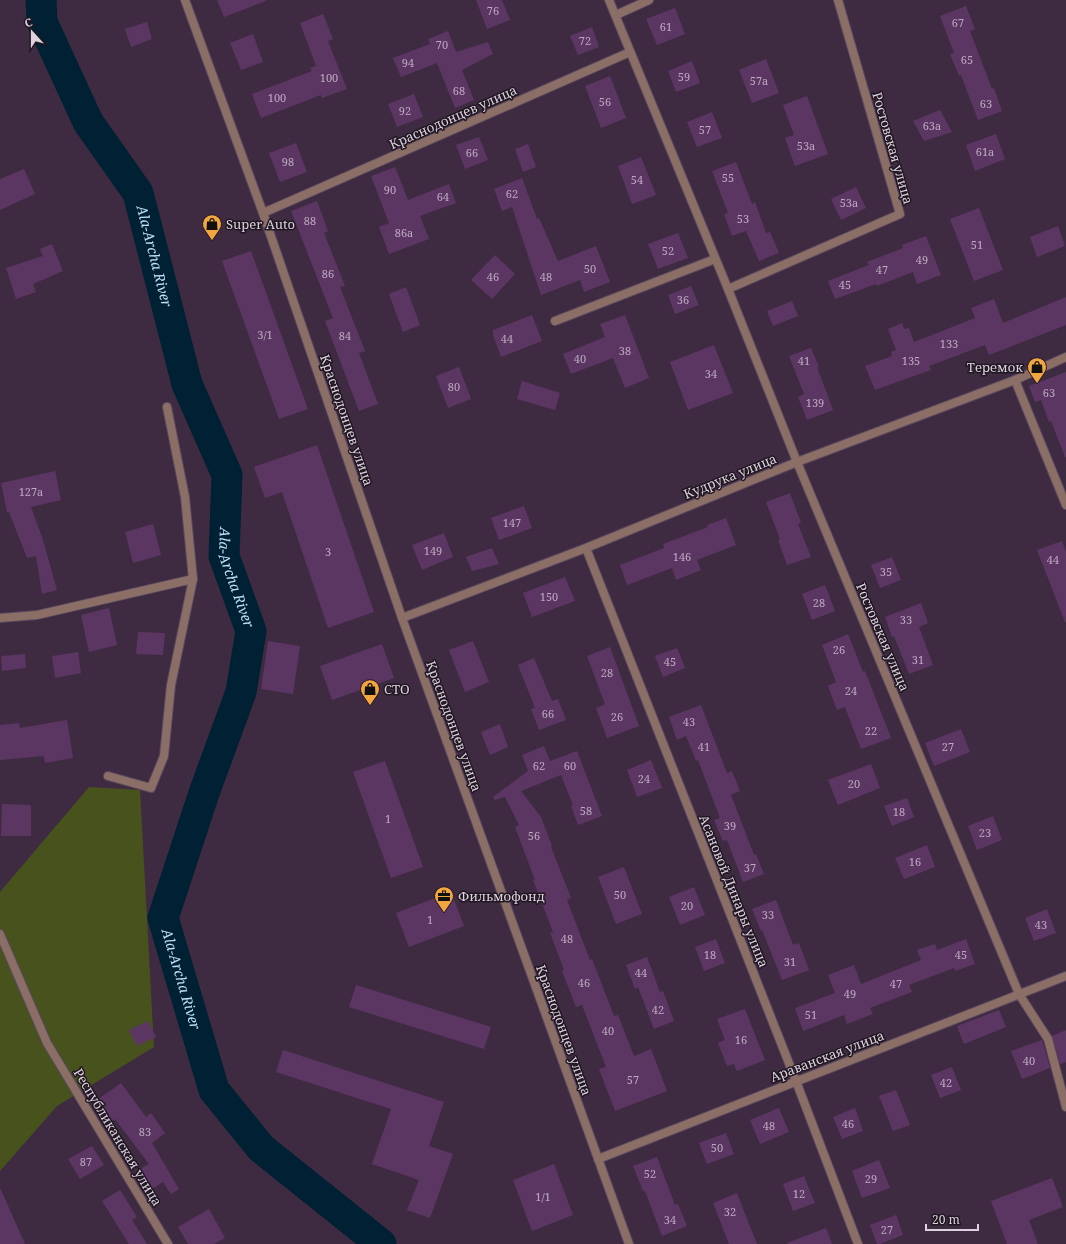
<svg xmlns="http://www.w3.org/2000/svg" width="1066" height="1244" font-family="'Noto Serif',serif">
	<rect width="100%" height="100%" fill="#3e2b42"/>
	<path fill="#48521c" d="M89,787L140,790L154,1047L57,1106L0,1171V892Z"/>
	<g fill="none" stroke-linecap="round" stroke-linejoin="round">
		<path stroke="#002133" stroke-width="31" id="s1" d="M41,0L42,22L88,122L138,193L187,384L227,475L224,556L251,631L241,692L204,793L163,918L214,1090L261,1148L381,1244"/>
	</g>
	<g fill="#5c3663">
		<path d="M217,0H265L266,1L224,17Z"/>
		<path d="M476,0H502L510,20L487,29Z"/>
		<path d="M966,6L975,29L970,31L992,89L994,88L1002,111L978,120L961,75L959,76L950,54L954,53L940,16Z"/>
		<path d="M675,8L685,34L657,45L646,19Z"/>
		<path d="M323,14L333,39L328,41L347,89L322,98L321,95L261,118L252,94L312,71L310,68L316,66L300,23Z"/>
		<path d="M147,22L152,39L131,47L125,29Z"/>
		<path d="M592,27L599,47L578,55L570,36Z"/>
		<path d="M448,31L456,52L488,42L493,54L462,70L474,100L455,108L437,63L401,77L393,58L430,44L428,39Z"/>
		<path d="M253,34L263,62L241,70L230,43Z"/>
		<path d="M766,59L779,93L752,103L739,70Z"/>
		<path d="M692,61L700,83L676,92L668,71Z"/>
		<path d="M610,76L626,118L601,128L585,86Z"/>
		<path d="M414,94L423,117L397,127L388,104Z"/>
		<path d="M807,96L828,154L795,166L785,138L794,135L783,105Z"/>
		<path d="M940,110L952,132L924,141L913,121Z"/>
		<path d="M712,112L722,138L697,147L687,122Z"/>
		<path d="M996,134L1005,159L975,171L966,145Z"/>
		<path d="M479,137L488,160L465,169L456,145Z"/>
		<path d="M296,143L307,172L280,182L269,153Z"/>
		<path d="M528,144L536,167L523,172L515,149Z"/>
		<path d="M641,157L656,195L632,204L618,166Z"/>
		<path d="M736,162L752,204L755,202L766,233L770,232L779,253L759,261L746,231L732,236L724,214L728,213L712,171Z"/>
		<path d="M395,167L408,200L449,184L456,203L420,216L429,239L389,254L379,227L389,223L371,176Z"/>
		<path d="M24,169L35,194L0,210V179Z"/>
		<path d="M522,178L537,219L539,218L558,261L596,246L610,282L584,292L580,280L541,295L512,207L502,211L494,189Z"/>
		<path d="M856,187L866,208L841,220L831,199Z"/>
		<path d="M317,201L328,231L324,233L345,286L340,287L365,351L359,353L378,404L359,411L325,321L333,318L291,211Z"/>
		<path d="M979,208L1003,270L974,281L950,219Z"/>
		<path d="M1058,226L1065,246L1037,257L1030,237Z"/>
		<path d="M678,233L688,258L658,269L648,244Z"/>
		<path d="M926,236L941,275L917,284L913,272L877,286L876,284L835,299L828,281L869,265L867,262L903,248L902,245Z"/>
		<path d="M52,244L63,271L33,284L36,292L16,299L6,268L43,256L40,249Z"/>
		<path d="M251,251L308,409L279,419L222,261Z"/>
		<path d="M495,255L515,274L492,299L471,280Z"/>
		<path d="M691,286L699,305L675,314L668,295Z"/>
		<path d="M406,287L420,325L403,332L389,294Z"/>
		<path d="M1066,297V325L989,355L985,345L929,366L931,370L875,390L865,366L892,356L891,352L896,350L888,329L902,323L904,329L909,328L914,342L975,318L971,308L994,299L1003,323Z"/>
		<path d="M792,301L798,316L773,326L767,311Z"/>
		<path d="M532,315L542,341L501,357L493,335V330Z"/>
		<path d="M625,315L649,378L625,388L613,358L571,374L563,354L605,337L600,324Z"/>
		<path d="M714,345L733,393L688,410L670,362Z"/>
		<path d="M811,348L819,367H817L833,410L807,420L798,397L804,394L789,356Z"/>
		<path d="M459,367L471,399L448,408L436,376Z"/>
		<path d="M1066,372V457H1065L1051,421L1049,422L1041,400L1035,402L1029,386Z"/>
		<path d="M522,381L560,393L555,410L517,399Z"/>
		<path d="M317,445L374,612L328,628L282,492L265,498L254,467Z"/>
		<path d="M55,471L61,500L31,507L43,540L57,590L42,594L36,556L27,558L9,512H7L1,483Z"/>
		<path d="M790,493L801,523L798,524L811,557L787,565L778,540L780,539L766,502Z"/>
		<path d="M524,506L532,528L499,540L491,518Z"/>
		<path d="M726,518L736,545L697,560L701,570L676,580L672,568L627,585L620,565L664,548L663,544L708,527L707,525Z"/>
		<path d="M153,524L161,555L133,563L125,532Z"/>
		<path d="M444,533L453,557L422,570L412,545Z"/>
		<path d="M1062,541L1066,552V622H1065L1037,550Z"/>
		<path d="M492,548L499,564L472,571L466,557Z"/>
		<path d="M892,557L901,580L880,588L871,565Z"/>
		<path d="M565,577L575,601L532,617L523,593Z"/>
		<path d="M825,585L835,611L812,620L802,594Z"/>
		<path d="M921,603L928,623L919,627L933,665L909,674L894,636L892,637L885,617Z"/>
		<path d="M109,608L117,645L89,652L81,615Z"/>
		<path d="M138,632L165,633L163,655L136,654Z"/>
		<path d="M848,634L863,672L865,671L891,738L861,749L845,707L837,710L828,686L836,682L822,645Z"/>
		<path d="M268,641L300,646L293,694L261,689Z"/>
		<path d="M473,641L489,682L465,692L449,650Z"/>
		<path d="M382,644L394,678L332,700L320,666Z"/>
		<path d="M610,647L639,726L607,738L596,708L605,704L587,656Z"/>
		<path d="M677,648L685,668L663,677L655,656Z"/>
		<path d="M78,652L81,673L55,678L52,656Z"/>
		<path d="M25,654L26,668L2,671L1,656Z"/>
		<path d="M534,658L552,701L558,699L566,720L539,730L531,709L535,708L518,665Z"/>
		<path d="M701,705L727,773L732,771L740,791L731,795L754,855L756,854L764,874L743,882L727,840L723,841L714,820L720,818L698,760L696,761L686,736L677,740L669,717Z"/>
		<path d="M67,720L73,758L45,763L44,756L0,760V725L19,723L20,728Z"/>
		<path d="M500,724L508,747L490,755L481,732Z"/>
		<path d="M961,729L970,752L934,766L925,743Z"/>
		<path d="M544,746L550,761L577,751L602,816L578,825L571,806L573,805L561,775L521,791L541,817L552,846L551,847L571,898L567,900L590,960L592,959L614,1016L618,1015L634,1056L651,1049L667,1091L615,1111L599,1069L606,1067L582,1005L576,1007L562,971L564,970L550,933L553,932L533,880H535L515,827L519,825L505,797L495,800L493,797L528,771L522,755Z"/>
		<path d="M651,760L662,788L637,797L627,770Z"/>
		<path d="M385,761L423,867L391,878L353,772Z"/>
		<path d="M871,764L880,788L838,805L828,780Z"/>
		<path d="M907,798L914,817L892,826L884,806Z"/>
		<path d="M2,804L31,805V836H1Z"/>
		<path d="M993,816L1002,840L977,850L968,826Z"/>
		<path d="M927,845L935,867L904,879L895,858Z"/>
		<path d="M624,867L642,914L616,924L598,877Z"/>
		<path d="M694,887L705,915L680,925L669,897Z"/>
		<path d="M451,892L464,926L409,947L396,913Z"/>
		<path d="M776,900L793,945L799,943L809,970L782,980L762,930L761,931L752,909Z"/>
		<path d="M1047,909L1056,933L1034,941L1025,918Z"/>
		<path d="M716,939L725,963L704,971L695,947Z"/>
		<path d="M966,939L975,964L955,971L954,968L909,985L912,992L870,1008L873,1014L847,1024L844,1015L803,1031L795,1008L835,993L828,975L854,965L861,984L921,960L917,950L935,944L937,950Z"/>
		<path d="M647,957L660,992L663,991L674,1021L654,1029L638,987L635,989L626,965Z"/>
		<path d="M356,985L491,1027L484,1049L349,1007Z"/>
		<path d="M745,1009L765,1060L737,1071L734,1064L727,1066L718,1043L725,1040L717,1019Z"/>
		<path d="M999,1010L1006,1027L964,1044L957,1026Z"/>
		<path d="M148,1021L156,1037L137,1046L129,1030Z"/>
		<path d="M1066,1030V1062L1060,1064L1052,1036Z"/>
		<path d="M1042,1040L1050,1068L1022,1079L1011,1051Z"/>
		<path d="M283,1050L444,1102L429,1146L453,1154L430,1218L407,1210L419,1180L372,1164L391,1109L276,1072Z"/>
		<path d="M952,1067L961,1090L940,1098L931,1075Z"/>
		<path d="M121,1083L146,1117L151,1113L165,1133L152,1143L179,1189L171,1194L163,1182L152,1189L140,1169L149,1164L115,1119L112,1121L97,1100Z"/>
		<path d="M896,1090L910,1125L893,1131L879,1096Z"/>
		<path d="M779,1108L789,1132L760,1144L750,1120Z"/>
		<path d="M855,1108L863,1131L842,1139L833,1117Z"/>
		<path d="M726,1133L734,1154L707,1164L699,1143Z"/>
		<path d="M92,1146L104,1165L80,1179L68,1159Z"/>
		<path d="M657,1157L675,1205L678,1204L687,1226L662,1236L645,1191H643L633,1166Z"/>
		<path d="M879,1160L890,1188L862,1198L852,1171Z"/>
		<path d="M554,1164L573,1215L532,1231L513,1180Z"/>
		<path d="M804,1176L815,1203L793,1211L783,1184Z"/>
		<path d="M1052,1178L1063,1207L1029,1220L1038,1244H1007L991,1201Z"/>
		<path d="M0,1188L25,1244H0Z"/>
		<path d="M120,1190L137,1217L132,1220L147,1244H129L102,1201Z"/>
		<path d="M737,1193L749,1224L757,1244H729L713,1203Z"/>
		<path d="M209,1209L225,1238L214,1244H188L178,1227Z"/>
		<path d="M896,1215L903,1235L880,1244H877L870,1225Z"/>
		<path d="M826,1228L832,1244H788L787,1243Z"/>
	</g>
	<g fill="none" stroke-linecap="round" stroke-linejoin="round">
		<defs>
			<g id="street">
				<path d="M185,0L263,213L402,618L629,1244"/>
				<path d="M609,0L728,289L797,462L1019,994L1048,1039L1066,1107"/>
				<path d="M616,15L649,0"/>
				<path d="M263,213L630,52"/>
				<path d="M728,289L900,214L838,0"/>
				<path d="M555,321L715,259"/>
				<path d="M1015,380L1066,505"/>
				<path d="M586,548L796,1081L858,1244"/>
				<path d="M0,618L37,615L193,579"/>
				<path d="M402,618L586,548L797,462L1015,380L1066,357"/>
				<path d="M108,776L151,788L164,756L171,685L193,579L185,497L167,407"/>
				<path d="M0,934L47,1043L168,1244"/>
				<path d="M598,1159L1066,976"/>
			</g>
		</defs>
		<use href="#street" stroke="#5b495e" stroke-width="10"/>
		<use href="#street" stroke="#8b6e66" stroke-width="8"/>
	</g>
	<defs>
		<symbol id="shop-pin" viewBox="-11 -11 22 30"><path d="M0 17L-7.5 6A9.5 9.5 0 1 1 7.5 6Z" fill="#f1a640" stroke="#201721"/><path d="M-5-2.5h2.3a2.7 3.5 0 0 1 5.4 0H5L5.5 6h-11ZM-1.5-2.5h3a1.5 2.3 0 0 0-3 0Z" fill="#111"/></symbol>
		<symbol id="office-pin" viewBox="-11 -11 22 30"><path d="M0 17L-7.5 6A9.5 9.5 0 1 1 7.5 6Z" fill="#f1a640" stroke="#201721"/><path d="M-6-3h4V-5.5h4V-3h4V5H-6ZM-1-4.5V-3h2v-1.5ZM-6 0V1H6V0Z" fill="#111"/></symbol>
	</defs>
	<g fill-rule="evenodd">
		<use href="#shop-pin" x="201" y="213" width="22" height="30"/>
		<use href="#shop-pin" x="1026" y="356" width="22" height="30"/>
		<use href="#shop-pin" x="359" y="678" width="22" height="30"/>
		<use href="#office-pin" x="433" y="885" width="22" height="30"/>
	</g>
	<g text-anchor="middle" stroke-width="3" stroke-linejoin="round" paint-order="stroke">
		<g font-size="11" fill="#bdaac1">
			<text x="493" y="15">76</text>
			<text x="958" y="27">67</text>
			<text x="666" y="31">61</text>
			<text x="585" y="45">72</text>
			<text x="442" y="49">70</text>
			<text x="967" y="64">65</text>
			<text x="408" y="67">94</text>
			<text x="684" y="81">59</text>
			<text x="329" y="82">100</text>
			<text x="759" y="85">57a</text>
			<text x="459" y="95">68</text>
			<text x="277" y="102">100</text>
			<text x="605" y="106">56</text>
			<text x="986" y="108">63</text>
			<text x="405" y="115">92</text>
			<text x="932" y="130">63а</text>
			<text x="705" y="134">57</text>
			<text x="806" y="150">53a</text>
			<text x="985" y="156">61a</text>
			<text x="472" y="157">66</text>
			<text x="288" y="166">98</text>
			<text x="728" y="182">55</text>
			<text x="637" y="184">54</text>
			<text x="390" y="194">90</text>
			<text x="512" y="198">62</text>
			<text x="443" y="201">64</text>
			<text x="849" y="207">53а</text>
			<text x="743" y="223">53</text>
			<text x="310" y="225">88</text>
			<text x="404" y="237">86a</text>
			<text x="977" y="249">51</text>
			<text x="668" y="255">52</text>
			<text x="922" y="264">49</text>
			<text x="590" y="273">50</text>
			<text x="882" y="274">47</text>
			<text x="328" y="278">86</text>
			<text x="493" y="281">46</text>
			<text x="546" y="281">48</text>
			<text x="845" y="289">45</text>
			<text x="683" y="304">36</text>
			<text x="265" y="339">3/1</text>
			<text x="345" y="340">84</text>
			<text x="507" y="343">44</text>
			<text x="949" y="348">133</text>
			<text x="625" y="355">38</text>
			<text x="580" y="363">40</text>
			<text x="804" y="365">41</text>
			<text x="911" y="365">135</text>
			<text x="711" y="378">34</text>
			<text x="454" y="391">80</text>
			<text x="1049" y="397">63</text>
			<text x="815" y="407">139</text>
			<text x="31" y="496">127a</text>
			<text x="512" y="527">147</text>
			<text x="433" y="555">149</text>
			<text x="328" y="556">3</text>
			<text x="682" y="561">146</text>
			<text x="1053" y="564">44</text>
			<text x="886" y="576">35</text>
			<text x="549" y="601">150</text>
			<text x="819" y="607">28</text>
			<text x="906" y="624">33</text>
			<text x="839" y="654">26</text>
			<text x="918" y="664">31</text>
			<text x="670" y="666">45</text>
			<text x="607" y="677">28</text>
			<text x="851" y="695">24</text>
			<text x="548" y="718">66</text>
			<text x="617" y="721">26</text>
			<text x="689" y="726">43</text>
			<text x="871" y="735">22</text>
			<text x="704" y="751">41</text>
			<text x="948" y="751">27</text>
			<text x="539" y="770">62</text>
			<text x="570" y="770">60</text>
			<text x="644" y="783">24</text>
			<text x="854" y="788">20</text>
			<text x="586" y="815">58</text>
			<text x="899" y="816">18</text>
			<text x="388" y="823">1</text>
			<text x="730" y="830">39</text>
			<text x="985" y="837">23</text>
			<text x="534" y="840">56</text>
			<text x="915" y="866">16</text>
			<text x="750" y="872">37</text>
			<text x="620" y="899">50</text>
			<text x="687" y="910">20</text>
			<text x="768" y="919">33</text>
			<text x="430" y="924">1</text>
			<text x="1041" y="929">43</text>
			<text x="567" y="943">48</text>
			<text x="710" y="959">18</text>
			<text x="961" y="959">45</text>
			<text x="790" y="966">31</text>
			<text x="641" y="977">44</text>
			<text x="584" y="987">46</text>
			<text x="896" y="988">47</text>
			<text x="850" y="998">49</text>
			<text x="658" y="1014">42</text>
			<text x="811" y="1019">51</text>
			<text x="608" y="1035">40</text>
			<text x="741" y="1044">16</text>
			<text x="1029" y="1065">40</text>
			<text x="633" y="1084">57</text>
			<text x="946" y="1087">42</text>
			<text x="848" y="1128">46</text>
			<text x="769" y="1130">48</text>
			<text x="145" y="1136">83</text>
			<text x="717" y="1152">50</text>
			<text x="86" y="1166">87</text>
			<text x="650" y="1178">52</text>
			<text x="871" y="1183">29</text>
			<text x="799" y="1198">12</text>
			<text x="543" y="1201">1/1</text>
			<text x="730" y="1216">32</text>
			<text x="670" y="1224">34</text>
			<text x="887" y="1234">27</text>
		</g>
		<g font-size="13" fill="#ddd1e0" stroke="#201721">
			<text transform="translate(453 117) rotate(-24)" y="5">Краснодонцев улица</text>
			<text transform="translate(893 148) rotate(74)" y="5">Ростовская улица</text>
			<text transform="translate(347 420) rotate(71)" y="5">Краснодонцев улица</text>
			<text transform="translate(730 476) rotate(-22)" y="5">Кудрука улица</text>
			<text transform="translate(883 637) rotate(67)" y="5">Ростовская улица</text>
			<text transform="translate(454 726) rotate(70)" y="5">Краснодонцев улица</text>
			<text transform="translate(734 891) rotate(68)" y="5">Асановой Динары улица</text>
			<text transform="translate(564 1030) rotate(70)" y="5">Краснодонцев улица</text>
			<text transform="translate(827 1056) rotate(-21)" y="5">Араванская улица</text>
			<text transform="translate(118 1137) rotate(59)" y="5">Республиканская улица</text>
		</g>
		<g font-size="13" fill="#ddd1e0" stroke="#201721" text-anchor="start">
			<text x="226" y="229">Super Auto</text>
			<text x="1023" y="372" text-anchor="end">Теремок</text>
			<text x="384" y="694">СТО</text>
			<text x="458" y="901">Фильмофонд</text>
		</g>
		<g font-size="14" font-style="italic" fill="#bfe0f6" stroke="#201721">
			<text dy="5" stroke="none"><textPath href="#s1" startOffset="284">Ala-Archa River</textPath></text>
			<text dy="5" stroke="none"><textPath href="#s1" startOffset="620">Ala-Archa River</textPath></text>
			<text dy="5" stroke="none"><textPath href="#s1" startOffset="1041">Ala-Archa River</textPath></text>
		</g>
	</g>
	<g transform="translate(32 32) rotate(339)" stroke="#201721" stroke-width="3" paint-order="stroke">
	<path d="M0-3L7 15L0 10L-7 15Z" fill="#ddd1e0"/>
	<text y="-6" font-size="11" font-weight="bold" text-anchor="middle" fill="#ddd1e0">С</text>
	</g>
	<path d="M926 1224v6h52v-6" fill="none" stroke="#ddd1e0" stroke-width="2"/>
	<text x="932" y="1224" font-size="12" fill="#ddd1e0" stroke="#201721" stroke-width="3" paint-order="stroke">20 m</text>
</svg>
